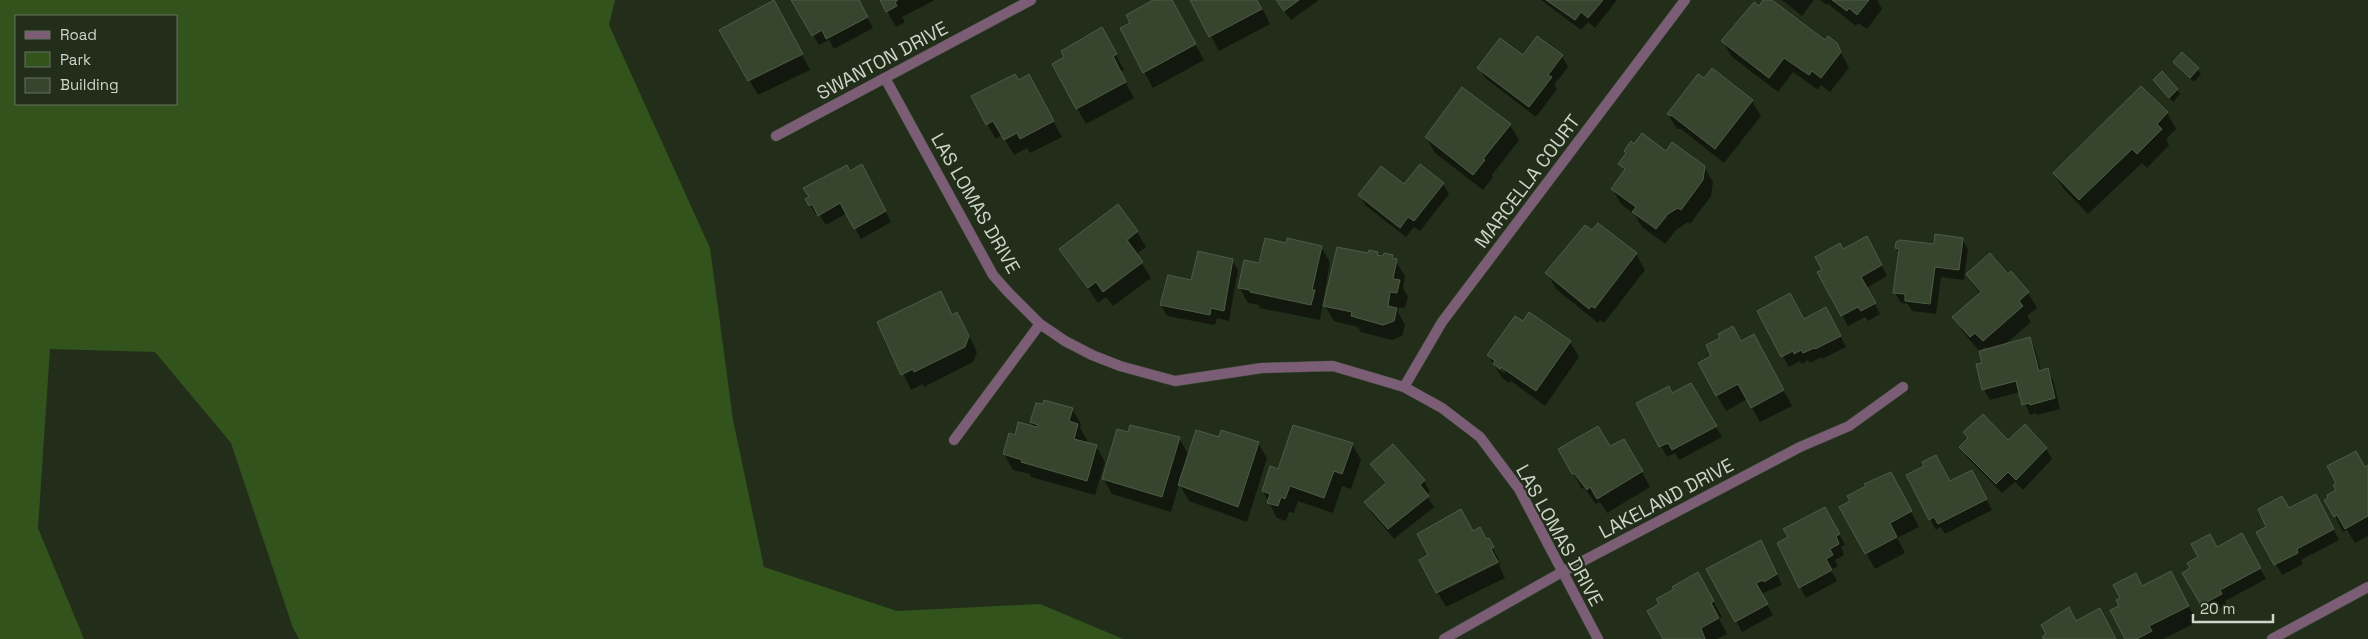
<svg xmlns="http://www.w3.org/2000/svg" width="2368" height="639" font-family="'Space Grotesk',sans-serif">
	<rect width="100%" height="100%" fill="#222e1a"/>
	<path fill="#32531b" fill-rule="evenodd" d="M0,0H615L609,25L710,248L733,420L764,567L897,611L1040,604L1123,639H299L293,628L231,443L155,352L50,349L38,528L84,639H0ZM16,16H176V104H16Z"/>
	<g fill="#0007" fill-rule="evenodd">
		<path d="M793,0H858L873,28L834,49L829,40L819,45Z"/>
		<path d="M881,0H935L902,17L905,22L896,27Z"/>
		<path d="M1155,0H1171L1204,60L1153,88L1121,29L1132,23Z"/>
		<path d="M1191,0H1258L1270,24L1219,51Z"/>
		<path d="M1276,0H1319L1291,20Z"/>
		<path d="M1541,0H1617L1595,28L1588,22L1581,30Z"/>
		<path d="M1765,0H1770L1825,42L1836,43L1849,68L1830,92L1821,85L1818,90L1793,72L1778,92L1731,56L1723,41Z"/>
		<path d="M1782,0H1814L1802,16Z"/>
		<path d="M1820,0H1877L1882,9L1867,29L1858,23L1856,26L1828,4L1827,5Z"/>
		<path d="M782,17L810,70L758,95L720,30Z"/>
		<path d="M1102,28L1124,70L1120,72L1134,98L1086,124L1077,108L1079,40Z"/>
		<path d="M2182,53L2201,74L2194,82L2174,62Z"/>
		<path d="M1562,56L1568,67L1554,85L1557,89L1536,117L1485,78L1479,68L1523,57Z"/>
		<path d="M2154,80L2177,89L2180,94L2173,102Z"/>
		<path d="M1018,82L1037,91L1062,137L1030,153L1027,148L1014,155L1002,135L996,139L987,124Z"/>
		<path d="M2141,87L2167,113L2176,129L2166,139L2169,145L2147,168L2142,163L2088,214L2063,188L2054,173Z"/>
		<path d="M1463,89L1510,125L1519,140L1492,175L1493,177L1483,190L1435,153L1426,137Z"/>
		<path d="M1752,101L1761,116L1724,163L1681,129H1677L1668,114Z"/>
		<path d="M1620,164L1704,167L1713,182L1711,196L1690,224L1688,222L1676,230L1665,244L1642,227L1635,215L1621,204L1612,189L1625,172Z"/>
		<path d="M850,172L868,177L891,222L861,239L847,213L826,225L819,214L816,215L807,199Z"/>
		<path d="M1443,184L1449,194L1420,231L1414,227L1406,237L1366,206L1360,196Z"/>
		<path d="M1598,225L1636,254L1645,270L1604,323L1600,320L1598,323L1556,289L1547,273Z"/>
		<path d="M1137,232L1146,247L1136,254L1151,278L1113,306L1106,297L1098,303L1061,249Z"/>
		<path d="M1962,239L1968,249L1964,280L1941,277L1936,314L1912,311L1908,304L1901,303L1895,293L1899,254L1896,248L1935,246Z"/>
		<path d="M1287,244L1321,247L1330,262L1320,320L1260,308L1259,305L1248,303L1239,287L1260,264Z"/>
		<path d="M1872,248L1887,276L1866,288L1880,314L1868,321L1865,317L1848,326L1819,273L1843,251Z"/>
		<path d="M1377,253L1379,257L1392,256L1405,276L1403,288L1408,297L1405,308L1399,307L1398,312L1405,325L1402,336L1392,340L1361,332L1358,327L1334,321L1325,306L1369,255Z"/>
		<path d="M1232,260L1238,270L1229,321L1217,318L1215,325L1167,316L1161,305L1192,282Z"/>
		<path d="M2011,273L2028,293L2037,308L2027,316L2031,322L2003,346L2029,339L2035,349L2041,371L2047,370L2053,380L2060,409L2037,415L2036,413L2030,415L2020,392L1990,400L1984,390L1977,365L1984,363L1987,350L1985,347L1980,352L1963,332L1954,317L1980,294L1967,274L2008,276Z"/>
		<path d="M941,293L953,316L966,329L977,352L973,362L924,387L923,384L911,390L879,322Z"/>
		<path d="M1759,311L1803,320L1832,319L1846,347L1822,359L1821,357L1810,363L1808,360L1802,364L1800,361L1789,367Z"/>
		<path d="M1523,323L1570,342L1579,357L1545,406L1511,381L1509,383L1503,379L1488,355ZM1498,365L1506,371L1504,373L1498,369Z"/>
		<path d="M1741,342L1762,351L1792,406L1760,422L1747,399L1726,411L1717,395L1713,356Z"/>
		<path d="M1691,384L1722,437L1679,460L1675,453L1667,457L1638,404L1672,394Z"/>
		<path d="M1072,409L1081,424L1080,428L1087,440L1086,443L1096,446L1105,462L1095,495L1031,477L1030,474L1013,470L1004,454L1015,436L1034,428L1031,422Z"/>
		<path d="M1129,434L1179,438L1189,456L1220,438L1258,443L1267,458L1247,522L1189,501L1179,484L1171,512L1112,494L1103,478Z"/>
		<path d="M1624,440L1650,487L1607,513L1600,502L1596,504L1584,488L1582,489L1560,449L1610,448Z"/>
		<path d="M2007,442L2046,449L2052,459L2023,490L2015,482L2002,493L1967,457L1960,447Z"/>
		<path d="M1352,444L1361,460L1351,489L1342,486L1333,513L1298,501L1294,513L1289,512L1286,521L1277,518L1263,491L1278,470Z"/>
		<path d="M1371,465L1424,481L1430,492L1426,495L1434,507L1394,539L1371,512L1365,502L1385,484Z"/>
		<path d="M2368,467V536L2355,543L2347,530L2343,532L2335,516Z"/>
		<path d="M1908,476L1950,483L1977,482L1992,510L1945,534L1941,527L1936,530Z"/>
		<path d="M1899,489L1919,527L1897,538L1905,553L1875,569L1841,508Z"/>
		<path d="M2321,506L2339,540L2301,560L2303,564L2282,575L2258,533L2268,528L2289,510Z"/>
		<path d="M1831,519L1845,545L1841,547L1844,555L1835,560L1838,566L1831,570L1837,581L1806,598L1800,587L1789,538Z"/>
		<path d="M1473,533L1486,541L1488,539L1499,560L1437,591Z"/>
		<path d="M2241,535L2266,579L2225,601L2227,605L2208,615L2184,573L2217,548Z"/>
		<path d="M1761,541L1782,585L1761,594L1773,615L1742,632L1736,621Z"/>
		<path d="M1501,562L1499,565L1505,578L1446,607L1438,593Z"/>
		<path d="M1698,574L1722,617L1719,619L1727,634L1717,639H1664L1661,605Z"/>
		<path d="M2142,587L2179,588L2197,622L2163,639H2127L2121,606L2122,598Z"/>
	</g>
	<g fill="#37452f" stroke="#4e5c46">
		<path d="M774,0L803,54L748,81L719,30Z"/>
		<path d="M791,0H859L868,17L826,39L822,30L812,36Z"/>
		<path d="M880,0H898L895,2L897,6L886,12Z"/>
		<path d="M1153,0H1172L1196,44L1143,73L1120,28L1130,23L1126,15Z"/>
		<path d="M1190,0H1257L1262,9L1209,37Z"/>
		<path d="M1276,0H1299L1284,11Z"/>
		<path d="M1546,0H1603L1588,18L1581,12L1575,20Z"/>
		<path d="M1763,0H1772L1825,40L1828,36L1837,43L1841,52L1821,78L1812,71L1809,75L1784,58L1769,78L1721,41L1754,2L1759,6Z"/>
		<path d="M1832,0H1869L1857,15L1849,8L1847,11Z"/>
		<path d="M1102,27L1117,54L1113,56L1126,82L1076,109L1052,64L1064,57L1061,51Z"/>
		<path d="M1537,36L1563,55L1548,75L1552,77L1529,107L1477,68L1500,38L1523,55Z"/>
		<path d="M2182,52L2199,68L2190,78L2173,62Z"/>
		<path d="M1712,68L1753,100L1715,149L1671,115L1670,116L1667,114L1698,74L1704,78Z"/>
		<path d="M2162,71L2178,89L2169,98L2153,80Z"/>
		<path d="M1015,74L1019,80L1029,74L1054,121L1020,139L1017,133L1004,140L993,121L986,125L971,96Z"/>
		<path d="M2141,86L2168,112L2157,124L2162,129L2137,154L2132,149L2079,200L2053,173Z"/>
		<path d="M1462,87L1511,124L1483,159L1485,160L1473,175L1425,137Z"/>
		<path d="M1642,133L1666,151L1672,142L1705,166L1703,180L1681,210L1678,208L1668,214L1656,229L1632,212L1636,207L1611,189L1625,169L1618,164L1626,153L1624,151L1631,141L1634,144Z"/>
		<path d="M862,164L886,211L854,229L840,203L818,216L812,204L809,206L805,199L809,197L803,188L847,165L850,171Z"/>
		<path d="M1420,164L1444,183L1414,221L1408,217L1400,228L1358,195L1381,166L1404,184Z"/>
		<path d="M1118,204L1138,231L1127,240L1143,262L1103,292L1096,282L1088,288L1059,249Z"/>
		<path d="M1598,223L1637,253L1595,308L1591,306L1589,309L1545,273L1585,225L1592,230Z"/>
		<path d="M1935,234L1963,238L1959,270L1935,267L1930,304L1905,301V294L1893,293L1899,249L1895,248L1896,242L1900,240L1934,244Z"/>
		<path d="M1867,236L1882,265L1861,277L1876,303L1861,311L1858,307L1841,316L1817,272L1822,270L1815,257L1840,243L1843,249Z"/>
		<path d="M1265,238L1286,243L1287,238L1322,246L1312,290H1315L1311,305L1250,292V290L1238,288L1244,260L1259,263Z"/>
		<path d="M1337,247L1368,253L1369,250L1378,252L1377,255L1383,256L1384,253L1393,255L1392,258L1397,259L1393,279L1400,280L1397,293L1390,292L1388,306L1397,308L1394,321L1383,325L1351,316L1352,312L1323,306Z"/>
		<path d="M1198,251L1233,259L1224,311L1211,308L1210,315L1160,305L1168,275L1191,280Z"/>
		<path d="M1990,253L2008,274L2011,271L2029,292L2019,301L2023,306L1983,341L1975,333L1970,337L1952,317L1981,292L1966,274Z"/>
		<path d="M941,291L952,315L957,312L969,336L965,347L914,372L913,369L901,375L877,322Z"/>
		<path d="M1790,293L1804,319L1826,307L1841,336L1815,349L1814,348L1803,353L1801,350L1794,354L1793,351L1781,357L1757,311Z"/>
		<path d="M1529,312L1571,341L1536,391L1501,367L1500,369L1493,364L1495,361L1487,355L1515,316L1523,321Z"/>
		<path d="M1733,326L1741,341L1754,334L1784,390L1751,408L1738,384L1716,396L1698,363L1711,356L1706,345L1720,338L1718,334Z"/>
		<path d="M2030,337L2039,371L2048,368L2055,398L2030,405L2029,403L2022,405L2016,381L1982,390L1976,364L1982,363L1979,351Z"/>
		<path d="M1691,383L1717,426L1672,450L1668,443L1659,447L1636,403L1669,386L1672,393Z"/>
		<path d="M1044,400L1073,408L1069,421L1078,424L1074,439L1097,445L1087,481L1021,462L1022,460L1003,454L1009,433L1015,435L1018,422L1037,427L1038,425L1030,422L1036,403L1043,404Z"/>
		<path d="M1983,414L2008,440L2025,424L2047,448L2016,480L2008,472L1996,484L1959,447L1968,438L1963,432Z"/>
		<path d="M1130,425L1180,437L1162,497L1102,479L1117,429L1128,432Z"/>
		<path d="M1293,425L1353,443L1342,474L1334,471L1324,498L1290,486L1285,499L1281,497L1278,506L1267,503L1270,494L1262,491L1270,466L1278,469Z"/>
		<path d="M1598,426L1610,446L1624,439L1643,471L1597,499L1590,487L1587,490L1574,473L1572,474L1558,449Z"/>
		<path d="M1196,430L1219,437L1221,430L1259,442L1238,507L1178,485Z"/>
		<path d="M1393,444L1425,480L1420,485L1429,496L1388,529L1364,502L1386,483L1370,464Z"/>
		<path d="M2356,451L2365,467L2368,465V516L2345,529L2337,515L2334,517L2324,500L2328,498L2327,495L2336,490L2333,485L2336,483L2327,466Z"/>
		<path d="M1936,455L1950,481L1972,470L1987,499L1938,524L1934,517L1929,520L1906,475L1924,466L1922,462Z"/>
		<path d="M1891,472L1912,511L1890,523L1897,537L1865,554L1839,507L1850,501L1847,496L1866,486L1864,484Z"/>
		<path d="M2316,494L2334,529L2297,549L2298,553L2274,565L2256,532L2266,527L2258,509L2282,496L2289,508Z"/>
		<path d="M1825,507L1840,534L1836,536L1839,544L1830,549L1833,555L1826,559L1832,570L1799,588L1777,543L1788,537L1783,529Z"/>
		<path d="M1461,509L1473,531L1480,527L1486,539L1489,538L1494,547L1491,549L1498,562L1436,593L1419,560L1428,555L1417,534Z"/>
		<path d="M2242,533L2261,568L2220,590L2222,594L2201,605L2182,573L2190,568L2187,563L2198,557L2191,544L2210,534L2217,547Z"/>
		<path d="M1761,540L1777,574L1764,582L1763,580L1756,583L1768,604L1735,622L1706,569Z"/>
		<path d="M2171,571L2189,606L2149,626L2152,631L2137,639H2125L2110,610L2119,606L2116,600L2120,598L2113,585L2136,573L2142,586Z"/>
		<path d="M1698,572L1714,601L1711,603L1719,618L1701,628L1705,639H1663L1647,611L1659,604L1656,599L1674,589L1672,587Z"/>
		<path d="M2069,607L2076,621L2100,608L2116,639H2044L2042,637L2046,634L2041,625Z"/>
	</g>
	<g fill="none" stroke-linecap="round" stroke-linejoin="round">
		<defs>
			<g id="minor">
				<path d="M885,78L993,275L1008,292L1040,324L1065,341L1092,355L1120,366L1175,381L1262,368L1333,366L1404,387L1442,408L1480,437L1519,489L1598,639"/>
				<path d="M776,136L1031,0"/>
				<path d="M1404,387L1442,322L1685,0"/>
				<path d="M954,440L1040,324"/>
				<path d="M1444,639L1562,572L1800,447L1849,426L1903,387"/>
				<path d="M2272,639L2368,587"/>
			</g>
		</defs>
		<use href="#minor" stroke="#3e4936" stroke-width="11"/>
		<use href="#minor" stroke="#7b5e76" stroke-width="10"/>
	</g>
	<g text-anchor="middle" stroke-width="4.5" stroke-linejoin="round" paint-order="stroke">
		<g font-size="19" fill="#ced6c9" stroke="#222e1a">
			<text transform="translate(882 60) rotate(-28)" y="7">SWANTON DRIVE</text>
			<text transform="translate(1527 181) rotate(-53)" y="7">MARCELLA COURT</text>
			<text transform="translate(976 203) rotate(60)" y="7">LAS LOMAS DRIVE</text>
			<text transform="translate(1666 498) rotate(-28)" y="7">LAKELAND DRIVE</text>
			<text transform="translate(1560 535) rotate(61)" y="7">LAS LOMAS DRIVE</text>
		</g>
	</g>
	<rect x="15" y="15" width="162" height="90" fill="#222e1a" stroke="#677160"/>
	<rect x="25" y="31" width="25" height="8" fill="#7b5e76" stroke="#677160"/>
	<text x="60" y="40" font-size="15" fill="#ced6c9">Road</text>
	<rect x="25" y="52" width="25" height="15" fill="#32531b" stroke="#677160"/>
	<text x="60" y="65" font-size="15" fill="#ced6c9">Park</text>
	<rect x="25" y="78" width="25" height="15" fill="#37452f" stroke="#677160"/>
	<text x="60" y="90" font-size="15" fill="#ced6c9">Building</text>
	<path d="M2193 614v8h80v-8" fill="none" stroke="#ced6c9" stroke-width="2.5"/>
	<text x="2200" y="614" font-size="15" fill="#ced6c9" stroke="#222e1a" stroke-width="4" paint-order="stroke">20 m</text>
</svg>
